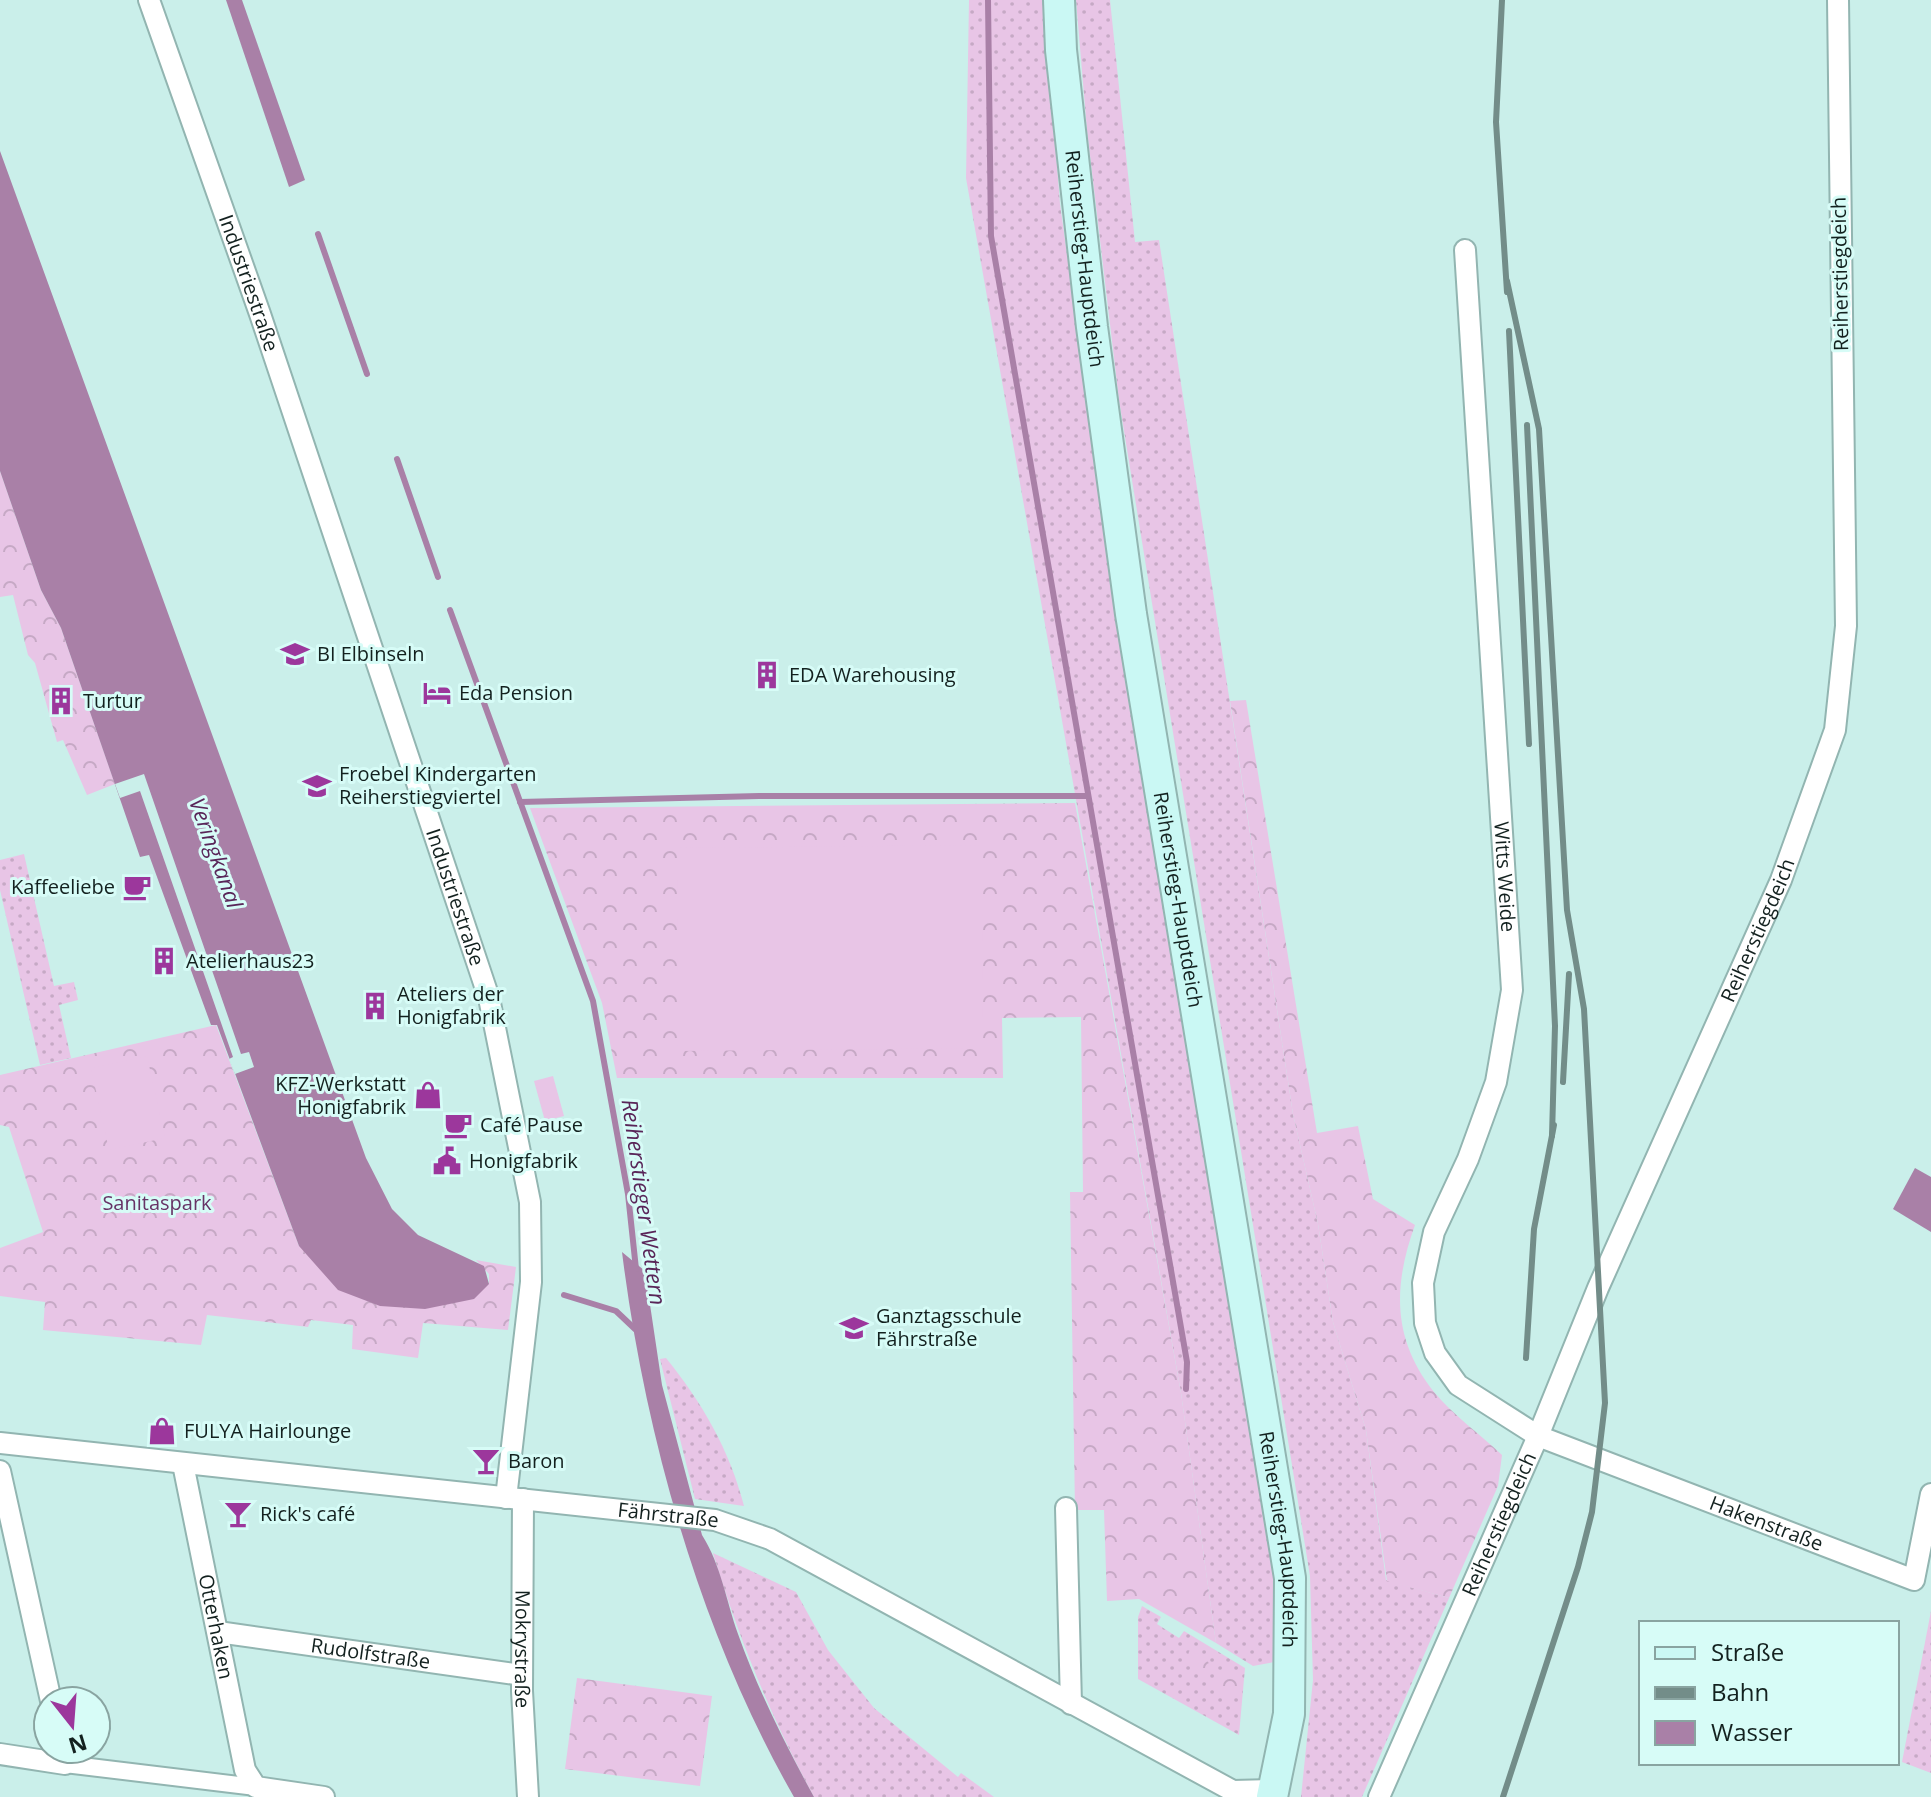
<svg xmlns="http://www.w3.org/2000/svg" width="1931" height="1797" font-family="'Open Sans',sans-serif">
	<defs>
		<pattern id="grass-dots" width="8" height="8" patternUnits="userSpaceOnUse" patternTransform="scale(2)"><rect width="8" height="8" fill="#e8c5e6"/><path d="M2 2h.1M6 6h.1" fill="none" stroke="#c6a9c5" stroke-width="1.8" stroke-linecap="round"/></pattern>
		<pattern id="forest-crowns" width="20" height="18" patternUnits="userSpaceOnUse" patternTransform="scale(2)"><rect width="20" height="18" fill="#e8c5e6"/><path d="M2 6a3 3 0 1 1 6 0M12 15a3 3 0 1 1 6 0" fill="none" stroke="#c6a9c5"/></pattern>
	</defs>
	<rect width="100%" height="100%" fill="#caefea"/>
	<g fill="url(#grass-dots)">
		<path d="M969,0H1044L1060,204L1112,577L1275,1586L1274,1662L1253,1666L1216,1643L1181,1393L966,178Z"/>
		<path d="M1076,0H1110L1135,242L1159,240L1293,1114L1318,1224L1333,1322L1366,1430L1386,1580L1449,1598L1362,1797H1301L1313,1680L1310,1576L1119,400L1087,130Z"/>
		<path d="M24,854L54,986L74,982L78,1000L59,1005L71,1058L40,1065L0,890V860Z"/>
		<path d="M666,1358C703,1404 729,1449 744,1506L695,1499L660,1359Z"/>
		<path d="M713,1553L796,1592L828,1650L874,1708L958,1777L961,1773L994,1797H814C771,1718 739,1639 713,1553Z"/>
		<path d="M1142,1606L1161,1617L1157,1624L1179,1638L1184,1631L1245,1668L1239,1735L1138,1679V1617Z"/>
		<path d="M1931,1611V1773L1902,1762Z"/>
	</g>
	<g fill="url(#forest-crowns)">
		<path d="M0,471L41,590L61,628L115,784L87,795L63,740L57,742L35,663L28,655L13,595L0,597Z"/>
		<path d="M1246,700L1317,1133L1358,1126L1373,1199L1415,1225C1393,1286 1392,1339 1434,1392C1453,1415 1481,1435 1502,1455L1498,1486L1449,1598L1387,1581L1366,1430L1333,1322L1318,1224L1293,1114L1230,701Z"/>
		<path d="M1075,803L1181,1393L1216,1643L1139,1599L1107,1601L1104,1510H1075L1070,1192H1083L1081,1017L1002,1018L1003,1078H617L602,1003L530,808Z"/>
		<path d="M216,1025L299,1246L489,1284V1274L476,1260L516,1267L508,1330L423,1323L418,1358L352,1349L353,1325L311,1320L308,1327L207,1315L201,1345L43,1330L45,1302L0,1296V1248L43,1232L9,1127L0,1125V1075Z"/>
		<path d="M1189,1651L1205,1658L1211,1666L1210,1673L1197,1670L1188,1658Z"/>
		<circle cx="1227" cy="1684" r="14"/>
		<path d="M577,1678L712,1696L700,1786L565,1769Z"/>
	</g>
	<g fill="#e8c5e6">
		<path d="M982,845L983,1048L678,1051L677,848Z"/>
		<path d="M147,1056L165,1138L109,1150L91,1068Z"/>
		<path d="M553,1076L564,1116L545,1121L534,1081Z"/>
	</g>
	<g fill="#a980a7">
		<path d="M226,0H242L305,180L289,187Z"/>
		<path d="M0,151L366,1158L392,1209L418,1235L484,1266L489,1284L474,1299L425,1309L380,1306L338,1290L299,1246L217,1025H211L149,855L140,857L61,628L41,590L0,471Z"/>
		<path d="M1915,1168L1931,1177V1232L1893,1209Z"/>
		<path d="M622,1252L645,1271L662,1385L702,1535C721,1565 726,1600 738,1634C758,1690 785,1744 814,1797H794C701,1635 645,1437 622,1252Z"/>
	</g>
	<path fill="#caefea" d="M144,774L241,1054L249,1052L254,1067L235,1074L229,1059L233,1057L140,791L120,798L115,784Z"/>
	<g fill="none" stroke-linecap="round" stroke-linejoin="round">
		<g stroke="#a980a7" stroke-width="6">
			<path d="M988,0L991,236L1187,1362L1186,1389"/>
			<path d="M318,234L367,374"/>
			<path d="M397,459L438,577"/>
			<path d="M450,610L593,1001L628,1194L636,1269"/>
			<path d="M520,802L759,796H1087"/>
			<path d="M564,1295L616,1311L635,1329"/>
		</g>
		<defs>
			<path id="pedestrian" d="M65,1764L256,1787"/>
			<g id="minor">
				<path id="s1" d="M149,0L260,314L489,998L530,1202L531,1282L506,1498"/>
				<path id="s2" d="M1465,250L1512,990L1496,1082L1468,1159L1434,1232L1423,1283L1425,1323L1435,1353L1458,1385L1538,1436L1914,1580L1931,1494"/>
				<path id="s3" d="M0,1443L715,1520L770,1539L1233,1791L1274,1790"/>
				<path id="s4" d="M183,1464L245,1770L256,1787L324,1797"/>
				<path d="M0,1471L51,1701"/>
				<path id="s5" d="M523,1499L522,1691L528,1797"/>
				<path d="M1066,1508L1071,1704"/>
				<path id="s6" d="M218,1632L522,1675"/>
				<path d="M0,1754L65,1764L62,1749"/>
				<path id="s7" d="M1379,1797L1538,1436L1598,1288L1781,880L1835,730L1846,626L1838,0"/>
			</g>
			<g id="secondary">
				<path id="s8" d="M1059,0L1061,50L1092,327L1131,614L1290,1578L1289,1714L1272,1797"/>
			</g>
		</defs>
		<use href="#pedestrian" stroke="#92b5b1" stroke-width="20"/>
		<use href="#minor" stroke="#92b5b1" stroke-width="24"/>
		<use href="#secondary" stroke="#92b5b1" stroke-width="34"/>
		<use href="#pedestrian" stroke="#fff" stroke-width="16"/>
		<use href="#minor" stroke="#fff" stroke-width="20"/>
		<use href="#secondary" stroke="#caf8f4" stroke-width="30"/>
		<g stroke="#738d89" stroke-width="6">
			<path d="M1502,0L1496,122L1507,292"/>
			<path d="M1509,331L1529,744"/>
			<path d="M1527,425L1555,1026L1552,1136"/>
			<path d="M1563,1082L1569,974"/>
			<path d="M1526,1358L1534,1229L1554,1125"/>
			<path d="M1503,1797L1578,1567L1592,1512L1605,1403L1584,1009L1567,910L1539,429L1507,281"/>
		</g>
	</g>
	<defs>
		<symbol id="university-bare" viewBox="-9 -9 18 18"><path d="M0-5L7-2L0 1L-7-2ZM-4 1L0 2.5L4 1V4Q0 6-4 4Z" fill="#9c379c" stroke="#d7fcf7" stroke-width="2.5" paint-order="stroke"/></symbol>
		<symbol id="building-bare" viewBox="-9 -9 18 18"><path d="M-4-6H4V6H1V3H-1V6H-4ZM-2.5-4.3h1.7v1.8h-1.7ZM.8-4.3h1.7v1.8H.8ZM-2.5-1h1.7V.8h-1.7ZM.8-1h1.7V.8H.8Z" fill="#9c379c" stroke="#d7fcf7" stroke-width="2.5" paint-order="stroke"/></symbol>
		<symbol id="hotel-bare" viewBox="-9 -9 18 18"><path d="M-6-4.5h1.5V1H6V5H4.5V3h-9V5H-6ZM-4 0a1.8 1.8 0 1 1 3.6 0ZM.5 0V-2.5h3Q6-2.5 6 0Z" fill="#9c379c" stroke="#d7fcf7" stroke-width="2.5" paint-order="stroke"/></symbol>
		<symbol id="school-bare" viewBox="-9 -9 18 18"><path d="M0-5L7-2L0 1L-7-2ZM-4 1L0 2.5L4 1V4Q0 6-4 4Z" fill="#9c379c" stroke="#d7fcf7" stroke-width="2.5" paint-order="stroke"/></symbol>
		<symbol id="cafe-bare" viewBox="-9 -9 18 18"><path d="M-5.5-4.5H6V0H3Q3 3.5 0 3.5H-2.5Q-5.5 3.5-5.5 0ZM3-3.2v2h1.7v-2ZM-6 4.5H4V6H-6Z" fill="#9c379c" stroke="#d7fcf7" stroke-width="2.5" paint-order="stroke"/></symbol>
		<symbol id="shop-bare" viewBox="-9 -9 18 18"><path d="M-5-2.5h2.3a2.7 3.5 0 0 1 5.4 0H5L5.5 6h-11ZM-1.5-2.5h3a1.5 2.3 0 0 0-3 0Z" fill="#9c379c" stroke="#d7fcf7" stroke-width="2.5" paint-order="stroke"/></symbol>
		<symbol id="civic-bare" viewBox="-9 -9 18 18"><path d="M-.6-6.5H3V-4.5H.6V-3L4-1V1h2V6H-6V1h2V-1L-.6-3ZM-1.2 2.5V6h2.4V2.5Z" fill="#9c379c" stroke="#d7fcf7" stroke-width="2.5" paint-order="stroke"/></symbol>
		<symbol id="bar-bare" viewBox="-9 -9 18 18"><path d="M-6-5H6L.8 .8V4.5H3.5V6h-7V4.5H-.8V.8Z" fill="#9c379c" stroke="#d7fcf7" stroke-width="2.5" paint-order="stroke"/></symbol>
	</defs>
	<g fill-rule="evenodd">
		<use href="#university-bare" x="275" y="634" width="40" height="40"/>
		<use href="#building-bare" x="747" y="655" width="40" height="40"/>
		<use href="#hotel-bare" x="417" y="673" width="40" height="40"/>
		<use href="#building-bare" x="41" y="681" width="40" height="40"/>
		<use href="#school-bare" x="297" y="766" width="40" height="40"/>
		<use href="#cafe-bare" x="117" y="867" width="40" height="40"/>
		<use href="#building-bare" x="144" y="941" width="40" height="40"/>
		<use href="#building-bare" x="355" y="986" width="40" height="40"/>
		<use href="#shop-bare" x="408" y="1075" width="40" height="40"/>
		<use href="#cafe-bare" x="438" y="1105" width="40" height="40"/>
		<use href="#civic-bare" x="427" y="1141" width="40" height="40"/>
		<use href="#school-bare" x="834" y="1308" width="40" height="40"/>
		<use href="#shop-bare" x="142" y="1411" width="40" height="40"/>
		<use href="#bar-bare" x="466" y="1441" width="40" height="40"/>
		<use href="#bar-bare" x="218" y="1494" width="40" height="40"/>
	</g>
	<g text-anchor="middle" stroke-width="6" stroke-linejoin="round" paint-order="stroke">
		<g font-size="20" fill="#13211f" stroke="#d7fcf7">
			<text dy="7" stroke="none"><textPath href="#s8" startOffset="260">Reiherstieg-Hauptdeich</textPath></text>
			<text transform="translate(1840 274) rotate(-91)" y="7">Reiherstiegdeich</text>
			<text dy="7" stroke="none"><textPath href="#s1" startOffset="300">Industriestraße</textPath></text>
			<text dy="7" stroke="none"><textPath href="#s2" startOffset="628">Witts Weide</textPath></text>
			<text dy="7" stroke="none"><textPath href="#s1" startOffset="948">Industriestraße</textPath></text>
			<text dy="7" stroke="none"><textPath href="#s8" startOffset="908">Reiherstieg-Hauptdeich</textPath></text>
			<text dy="7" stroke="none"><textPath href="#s7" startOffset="946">Reiherstiegdeich</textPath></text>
			<text dy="7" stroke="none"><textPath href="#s3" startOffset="672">Fährstraße</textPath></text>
			<text dy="7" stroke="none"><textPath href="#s2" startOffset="1500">Hakenstraße</textPath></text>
			<text dy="7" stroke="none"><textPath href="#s7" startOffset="298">Reiherstiegdeich</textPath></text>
			<text dy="7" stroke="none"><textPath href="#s8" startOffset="1556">Reiherstieg-Hauptdeich</textPath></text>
			<text dy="7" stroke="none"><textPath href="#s4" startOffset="166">Otterhaken</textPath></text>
			<text dy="7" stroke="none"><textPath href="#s5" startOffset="150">Mokrystraße</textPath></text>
			<text dy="7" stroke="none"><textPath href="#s6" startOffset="154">Rudolfstraße</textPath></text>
		</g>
		<g font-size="20" fill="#13211f" stroke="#d7fcf7" text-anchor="start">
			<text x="317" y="661">BI Elbinseln</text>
			<text x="789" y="682">EDA Warehousing</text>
			<text x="459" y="700">Eda Pension</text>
			<text x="83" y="708">Turtur</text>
			<text x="339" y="781">Froebel Kindergarten<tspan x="339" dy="23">Reiherstiegviertel</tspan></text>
			<text x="115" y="894" text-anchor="end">Kaffeeliebe</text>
			<text x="186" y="968">Atelierhaus23</text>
			<text x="397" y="1001">Ateliers der<tspan x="397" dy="23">Honigfabrik</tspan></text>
			<text x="406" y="1091" text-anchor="end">KFZ-Werkstatt<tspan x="406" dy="23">Honigfabrik</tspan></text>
			<text x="480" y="1132">Café Pause</text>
			<text x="469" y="1168">Honigfabrik</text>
			<text x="876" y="1323">Ganztagsschule<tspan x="876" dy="23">Fährstraße</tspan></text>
			<text x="184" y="1438">FULYA Hairlounge</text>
			<text x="508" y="1468">Baron</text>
			<text x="260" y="1521">Rick's café</text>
		</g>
		<g font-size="20" fill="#673366" stroke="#d7fcf7">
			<text x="157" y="1210">Sanitaspark</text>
		</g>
		<g font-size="22" font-style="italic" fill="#592659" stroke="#d7fcf7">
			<text transform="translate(216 853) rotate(70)" y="8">Veringkanal</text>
			<text transform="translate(644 1202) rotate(82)" y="8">Reiherstieger Wettern</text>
		</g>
	</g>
	<rect x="1639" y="1621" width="260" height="144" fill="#d7fcf7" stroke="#89a4a1" stroke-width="2"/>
	<rect x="1655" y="1647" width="40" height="12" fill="#caf8f4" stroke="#89a4a1" stroke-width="2"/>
	<text x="1711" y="1661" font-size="24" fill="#13211f">Straße</text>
	<rect x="1655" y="1687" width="40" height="12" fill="#738d89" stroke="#89a4a1" stroke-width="2"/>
	<text x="1711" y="1701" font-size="24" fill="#13211f">Bahn</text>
	<rect x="1655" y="1721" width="40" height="24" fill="#a980a7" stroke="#89a4a1" stroke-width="2"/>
	<text x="1711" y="1741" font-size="24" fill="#13211f">Wasser</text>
	<g transform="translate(72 1725) rotate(163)"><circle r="38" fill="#d7fcf7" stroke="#89a4a1" stroke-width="2"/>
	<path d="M0-6L14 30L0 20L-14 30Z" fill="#9c379c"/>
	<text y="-12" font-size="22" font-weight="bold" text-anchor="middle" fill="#13211f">N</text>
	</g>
</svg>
